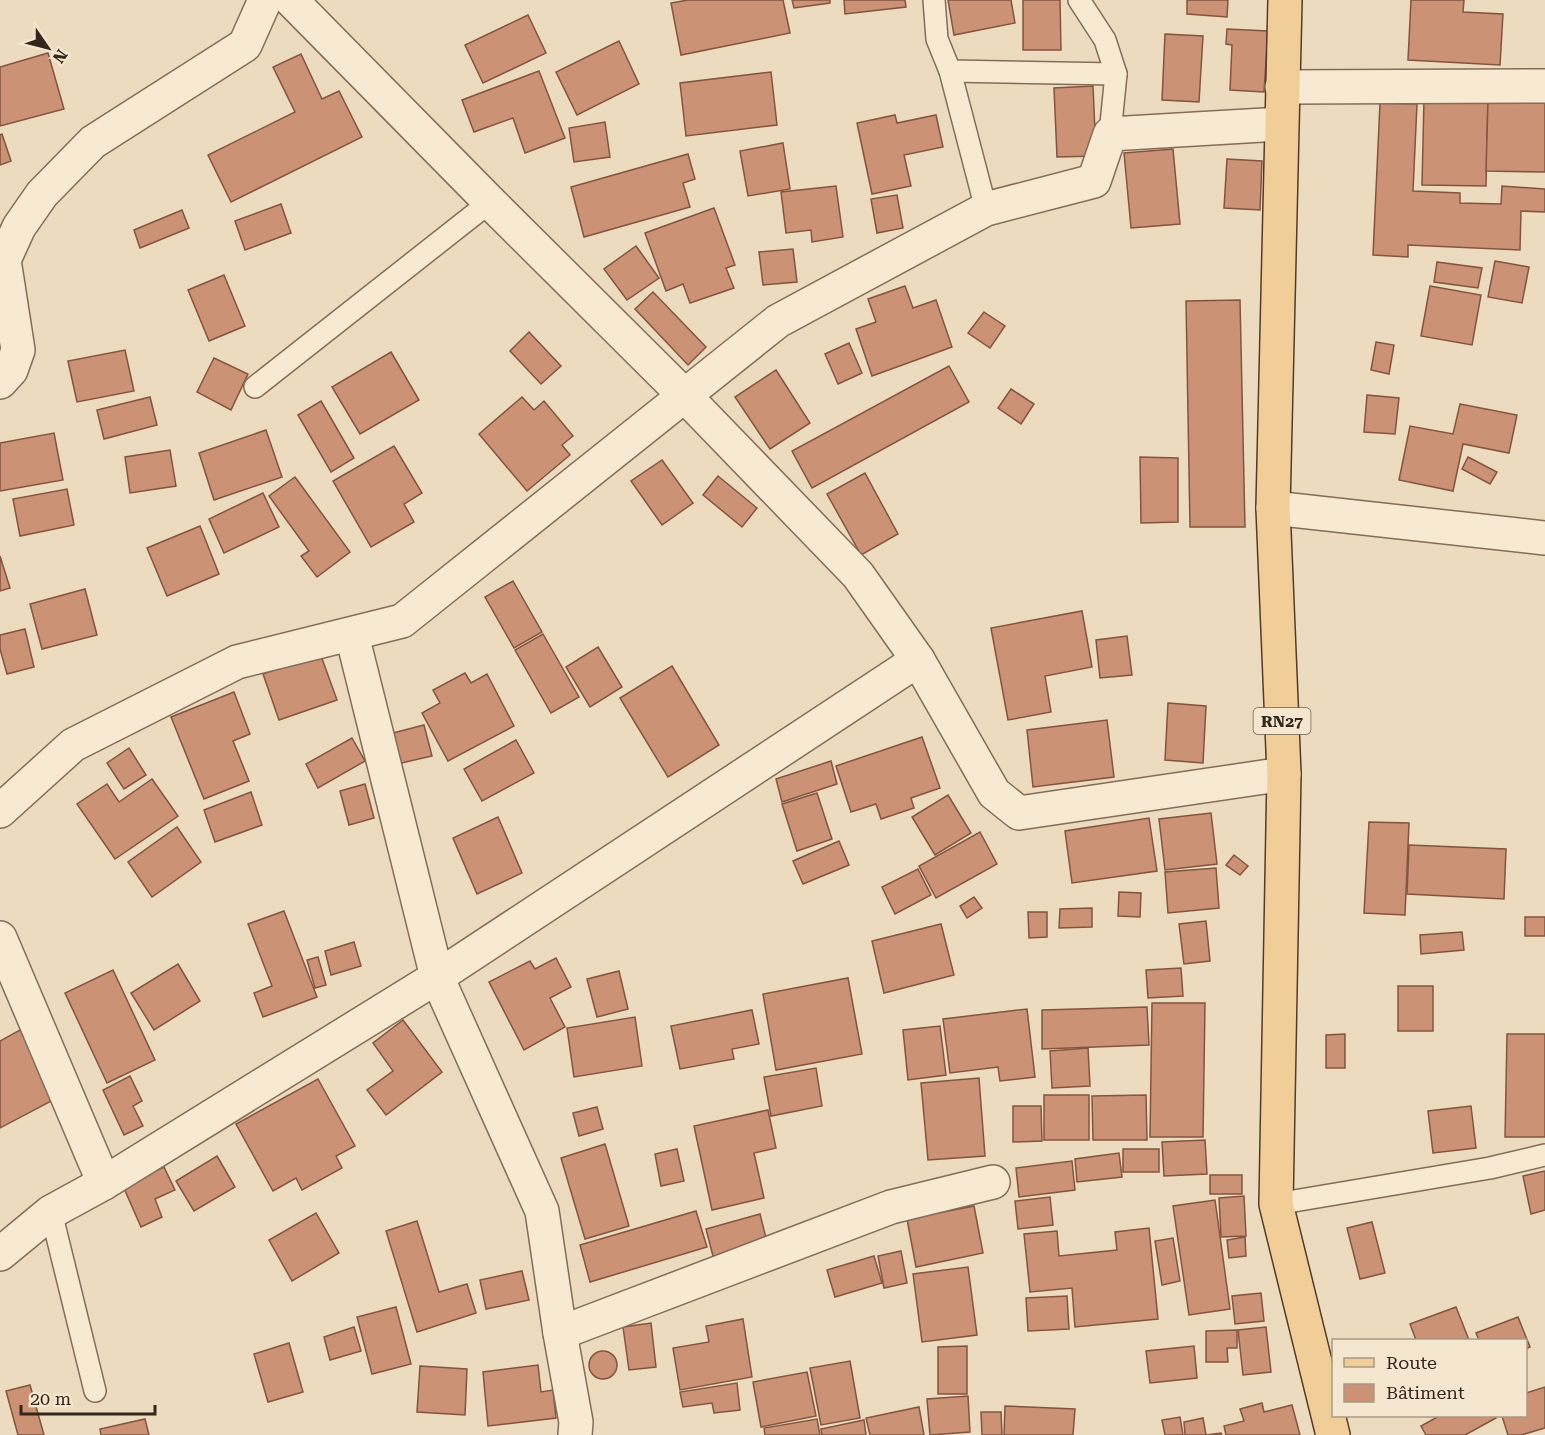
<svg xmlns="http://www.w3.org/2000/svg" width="1545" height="1435" font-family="'Roboto Serif',serif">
	<rect width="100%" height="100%" fill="#eddbc0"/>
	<g fill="#cb9276" stroke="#84543e" stroke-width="1.5">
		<path d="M688,0H783L790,33L681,55L671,3Z"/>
		<path d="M792,0H830V3L794,8Z"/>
		<path d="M844,0H905L906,7L845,14Z"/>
		<path d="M948,0H1011L1015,23L954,35Z"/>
		<path d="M1023,0H1060L1061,50H1023Z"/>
		<path d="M1187,0H1228L1227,17L1187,14Z"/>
		<path d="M1411,0H1464L1463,12L1503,14L1500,65L1408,60Z"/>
		<path d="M528,15L546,53L483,83L465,45Z"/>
		<path d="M1227,29L1268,31L1264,92L1230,90L1232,45L1226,44Z"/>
		<path d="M1165,34L1203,36L1199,102L1162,100Z"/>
		<path d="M619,41L639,84L577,115L556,72Z"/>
		<path d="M48,53L64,109L0,126V67Z"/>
		<path d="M301,54L322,99L339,91L362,137L231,202L208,155L295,112L273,67Z"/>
		<path d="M539,71L565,138L525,153L513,118L474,132L462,100Z"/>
		<path d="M771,72L777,125L686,136L680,83Z"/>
		<path d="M1093,86L1096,156L1057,157L1054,88Z"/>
		<path d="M1424,99L1488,101L1486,186L1422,185Z"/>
		<path d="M1488,101L1545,102V172L1486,171Z"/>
		<path d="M1380,103L1417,104L1413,191L1460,193V203L1501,204L1502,186L1545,189V212L1521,211L1520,250L1408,245V257L1373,255Z"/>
		<path d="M895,115L897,123L936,115L943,147L904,155L911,186L872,194L857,123Z"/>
		<path d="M605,122L610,157L574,162L569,128Z"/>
		<path d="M2,134L11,161L0,165V135Z"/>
		<path d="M783,143L790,189L748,196L740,151Z"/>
		<path d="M1173,149L1180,224L1131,228L1124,153Z"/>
		<path d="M688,154L695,179L683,183L690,207L584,237L571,187Z"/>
		<path d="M1227,159L1262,161L1260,210L1224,208Z"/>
		<path d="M836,186L843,237L812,242L811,230L786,233L781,192Z"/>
		<path d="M897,195L903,228L877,233L871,199Z"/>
		<path d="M281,204L291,233L245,250L235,221Z"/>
		<path d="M714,208L735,265L726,268L734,288L690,303L683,284L666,291L645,233Z"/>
		<path d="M182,210L189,228L140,248L134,230Z"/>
		<path d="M636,246L659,278L627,300L604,269Z"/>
		<path d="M793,249L797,282L763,285L759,252Z"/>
		<path d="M1495,261L1529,267L1522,303L1488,297Z"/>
		<path d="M1437,262L1482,268L1478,288L1434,282Z"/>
		<path d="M224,275L245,326L209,341L188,290Z"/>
		<path d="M905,286L913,308L936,300L952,347L872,376L856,329L876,322L868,299Z"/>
		<path d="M1430,286L1481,295L1472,345L1421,336Z"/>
		<path d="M653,292L706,347L688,365L635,309Z"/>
		<path d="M1240,300L1245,527H1190L1186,301Z"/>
		<path d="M984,312L1005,326L990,348L968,333Z"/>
		<path d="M529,332L561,366L541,384L510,351Z"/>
		<path d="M1376,342L1394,345L1389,374L1371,370Z"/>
		<path d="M849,343L862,373L838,384L825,354Z"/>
		<path d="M125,350L134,391L77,402L68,361Z"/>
		<path d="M391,352L419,400L360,434L332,387Z"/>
		<path d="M214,358L248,374L231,410L197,392Z"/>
		<path d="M949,366L969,402L812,488L792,451Z"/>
		<path d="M776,370L810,423L770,449L735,397Z"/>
		<path d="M1011,389L1034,404L1021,424L998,408Z"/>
		<path d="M1367,395L1399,398L1395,434L1364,432Z"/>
		<path d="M150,397L157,425L104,439L97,410Z"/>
		<path d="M522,397L534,410L544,401L573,436L562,445L570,455L527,491L479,434Z"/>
		<path d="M321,401L354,458L331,472L298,415Z"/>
		<path d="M1460,404L1517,415L1509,453L1463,444L1453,491L1399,480L1410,426L1453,434Z"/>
		<path d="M266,430L282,477L214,500L199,453Z"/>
		<path d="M54,433L63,480L0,491V443Z"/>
		<path d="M394,446L422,493L404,504L414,522L371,547L333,481Z"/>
		<path d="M170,450L176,486L130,493L125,457Z"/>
		<path d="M1140,457L1178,458V522L1141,523Z"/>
		<path d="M1468,457L1497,472L1490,484L1462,469Z"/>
		<path d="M662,460L693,503L662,525L631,481Z"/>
		<path d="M865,473L898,534L861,555L827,494Z"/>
		<path d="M718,476L757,508L742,527L703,495Z"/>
		<path d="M295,477L350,552L317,577L301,556L309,551L269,496Z"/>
		<path d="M67,489L74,525L20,536L13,499Z"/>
		<path d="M263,493L279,527L224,553L209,519Z"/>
		<path d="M200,526L219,574L167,596L147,548Z"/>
		<path d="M0,556L10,588L0,591Z"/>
		<path d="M513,581L542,632L514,648L485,597Z"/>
		<path d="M85,589L97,635L42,649L30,604Z"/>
		<path d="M1082,611L1092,667L1045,676L1051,712L1008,720L991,628Z"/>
		<path d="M25,629L34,667L7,674L0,649V635Z"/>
		<path d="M543,634L579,697L551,713L515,650Z"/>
		<path d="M1127,636L1132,675L1100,678L1096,640Z"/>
		<path d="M598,647L622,687L590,707L566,667Z"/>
		<path d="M320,653L337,700L279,720L263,674Z"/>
		<path d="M672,666L719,745L668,777L620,698Z"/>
		<path d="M465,673L471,683L487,674L514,726L448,761L422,713L440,703L433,690Z"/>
		<path d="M234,692L250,734L233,741L249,781L204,799L171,717Z"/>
		<path d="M1168,703L1206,706L1203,763L1165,760Z"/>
		<path d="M1107,720L1114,777L1033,787L1027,730Z"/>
		<path d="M424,725L432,756L397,764L389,734Z"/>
		<path d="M922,737L940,788L911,798L914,808L881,819L876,804L851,812L836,766Z"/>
		<path d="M352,738L365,761L318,788L306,764Z"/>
		<path d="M516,740L534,773L482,801L464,769Z"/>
		<path d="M129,748L146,775L124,789L107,763Z"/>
		<path d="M831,761L837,784L782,802L776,779Z"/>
		<path d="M152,779L178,816L115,859L77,804L107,784L119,802Z"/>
		<path d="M365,784L374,818L349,825L340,791Z"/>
		<path d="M251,792L262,825L215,842L204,810Z"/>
		<path d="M817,793L832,839L797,851L782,804Z"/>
		<path d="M948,795L971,833L935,855L912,817Z"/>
		<path d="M1211,813L1217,864L1165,870L1159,819Z"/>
		<path d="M498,817L522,873L477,894L453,838Z"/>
		<path d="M1149,818L1157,871L1072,883L1065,831Z"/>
		<path d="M1369,822L1409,823L1405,915L1364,913Z"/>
		<path d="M177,827L201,862L152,897L128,862Z"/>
		<path d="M980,832L997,864L936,898L919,866Z"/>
		<path d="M839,841L849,865L803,884L793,861Z"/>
		<path d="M1409,845L1506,849L1504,899L1407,894Z"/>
		<path d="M1234,855L1248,866L1240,875L1226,865Z"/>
		<path d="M1216,868L1219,908L1168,913L1165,872Z"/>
		<path d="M918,869L931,895L895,914L882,887Z"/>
		<path d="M1119,892L1141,893L1140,917L1118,916Z"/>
		<path d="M974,897L982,908L967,918L960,906Z"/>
		<path d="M1092,908V927L1059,928L1060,909Z"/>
		<path d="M284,911L317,997L263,1017L254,993L272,986L248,924Z"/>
		<path d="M1028,912H1047V937L1029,938Z"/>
		<rect x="1525" y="917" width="20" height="19"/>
		<path d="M1206,921L1210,961L1184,964L1179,924Z"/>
		<path d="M941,924L954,975L884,993L872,941Z"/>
		<path d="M1462,932L1464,950L1421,954L1420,935Z"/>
		<path d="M354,942L361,966L331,975L325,951Z"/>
		<path d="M318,957L326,985L315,988L307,960Z"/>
		<path d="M556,958L571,987L550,998L565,1027L524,1050L489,982L530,961L535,969Z"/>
		<path d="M178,964L200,1001L154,1030L131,993Z"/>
		<path d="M1181,968L1183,996L1148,998L1146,970Z"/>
		<path d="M113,970L155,1060L107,1083L65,993Z"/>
		<path d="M619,971L628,1009L597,1017L587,979Z"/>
		<path d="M848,978L862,1054L776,1070L763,994Z"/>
		<rect x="1398" y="986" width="35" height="45"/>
		<path d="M1152,1003H1205L1203,1137H1150Z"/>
		<path d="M1147,1007L1149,1045L1042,1049V1010Z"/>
		<path d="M1027,1009L1035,1077L1000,1081L998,1067L950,1073L943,1019Z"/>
		<path d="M752,1010L759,1044L732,1049L734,1059L680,1069L671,1026Z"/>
		<path d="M635,1017L642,1066L574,1077L567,1028Z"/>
		<path d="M403,1020L442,1072L386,1115L367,1090L393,1071L373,1043Z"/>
		<path d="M940,1026L946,1075L908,1080L903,1030Z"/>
		<path d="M20,1030L57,1098L0,1128V1041Z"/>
		<path d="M1345,1034V1068H1326V1035Z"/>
		<path d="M1507,1034H1545V1137H1505Z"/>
		<path d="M1088,1048L1090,1086L1052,1088L1050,1051Z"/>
		<path d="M816,1068L822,1106L771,1116L764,1077Z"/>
		<path d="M130,1076L142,1101L133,1106L143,1126L124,1135L103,1090Z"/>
		<path d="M979,1078L985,1156L928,1160L921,1083Z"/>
		<path d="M318,1079L355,1146L336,1156L342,1168L302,1190L296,1178L273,1191L236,1124Z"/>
		<rect x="1044" y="1095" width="45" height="45"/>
		<path d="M1146,1095L1147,1140H1093L1092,1096Z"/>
		<path d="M1013,1106H1041L1042,1141L1013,1142Z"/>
		<path d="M1471,1106L1476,1148L1433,1153L1428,1111Z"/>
		<path d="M597,1107L603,1129L579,1136L573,1113Z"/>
		<path d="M768,1110L776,1148L754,1153L764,1198L712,1210L694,1126Z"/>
		<path d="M1205,1140L1207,1174L1164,1176L1162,1142Z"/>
		<path d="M605,1144L629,1226L585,1239L561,1158Z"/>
		<path d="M677,1149L684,1181L661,1186L655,1154Z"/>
		<rect x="1123" y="1149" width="36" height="23"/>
		<path d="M1119,1153L1122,1177L1077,1182L1075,1159Z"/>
		<path d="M217,1156L235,1187L194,1211L176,1181Z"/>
		<path d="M1072,1161L1075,1190L1019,1197L1016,1168Z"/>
		<path d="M164,1167L175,1190L155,1199L162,1217L141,1227L123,1186Z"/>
		<path d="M1545,1171V1210L1531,1214L1523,1176Z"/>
		<rect x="1210" y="1175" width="32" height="19"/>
		<path d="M1244,1196L1246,1236L1221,1237L1219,1198Z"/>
		<path d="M1050,1197L1053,1225L1018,1229L1015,1201Z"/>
		<path d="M1215,1200L1230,1309L1189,1315L1173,1206Z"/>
		<path d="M974,1206L983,1253L916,1267L907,1219Z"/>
		<path d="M696,1211L707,1247L590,1282L580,1245Z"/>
		<path d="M316,1213L339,1253L292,1281L269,1240Z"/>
		<path d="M760,1214L768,1246L714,1260L706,1229Z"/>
		<path d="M417,1221L439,1292L467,1284L476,1313L417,1332L386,1231Z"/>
		<path d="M1372,1222L1385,1273L1360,1279L1347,1228Z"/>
		<path d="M1149,1228L1158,1319L1075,1327L1072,1288L1030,1292L1024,1234L1057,1231L1059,1256L1117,1250L1115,1232Z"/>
		<path d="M1245,1237L1246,1256L1229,1258L1227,1240Z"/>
		<path d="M1173,1238L1180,1281L1162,1285L1155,1241Z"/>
		<path d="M901,1251L907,1283L884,1288L878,1256Z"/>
		<path d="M874,1256L882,1283L835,1297L827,1270Z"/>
		<path d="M968,1267L977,1335L922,1342L913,1274Z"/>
		<path d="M522,1271L529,1300L486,1309L480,1280Z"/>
		<path d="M1261,1293L1264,1321L1235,1324L1232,1296Z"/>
		<path d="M1067,1296L1069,1329L1028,1331L1026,1298Z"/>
		<path d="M396,1307L411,1364L372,1374L357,1317Z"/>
		<path d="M1456,1307L1469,1340H1416L1410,1324Z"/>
		<path d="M1518,1317L1530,1347L1526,1349V1340H1479L1476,1333Z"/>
		<path d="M743,1319L752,1377L680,1390L673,1348L709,1342L706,1326Z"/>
		<path d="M651,1323L656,1367L629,1370L623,1327Z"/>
		<path d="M354,1327L361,1351L330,1360L324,1337Z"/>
		<path d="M1266,1327L1271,1372L1243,1375L1238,1330Z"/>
		<path d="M1237,1330V1348H1227L1228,1362H1206V1331Z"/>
		<path d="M289,1343L303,1392L268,1402L254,1354Z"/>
		<path d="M967,1346V1394H938V1347Z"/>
		<path d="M1194,1346L1197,1378L1150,1383L1146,1351Z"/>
		<circle cx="603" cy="1365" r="14"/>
		<path d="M850,1361L860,1418L821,1425L810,1368Z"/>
		<path d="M538,1365L541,1392L553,1390L556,1418L488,1426L483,1372Z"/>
		<path d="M420,1366L467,1369L465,1415L417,1412Z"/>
		<path d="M807,1372L816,1416L761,1427L753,1382Z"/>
		<path d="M737,1383L740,1410L714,1413L712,1403L683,1407L680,1392Z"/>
		<path d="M30,1385L44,1435H18L6,1391Z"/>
		<path d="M1545,1387V1428L1521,1435H1508L1502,1416H1526V1393Z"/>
		<path d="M968,1396L970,1432L930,1435L927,1399Z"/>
		<path d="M1262,1403L1264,1412L1292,1405L1300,1435H1226L1224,1426L1244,1421L1240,1409Z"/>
		<path d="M1005,1406L1075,1409L1073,1435H1004Z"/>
		<path d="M919,1407L924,1435H870L866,1418Z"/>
		<path d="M981,1412H1001L1002,1435H982Z"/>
		<path d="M1439,1416H1494L1496,1418L1465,1435H1426L1421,1426Z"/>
		<path d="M1180,1417L1183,1435H1165L1162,1420Z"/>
		<path d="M1203,1418L1206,1435L1221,1433L1222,1435H1185L1184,1422Z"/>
		<path d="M145,1419L149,1435H101L100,1429Z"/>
		<path d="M817,1419L820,1435H765L764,1428Z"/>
		<path d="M864,1420L866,1435H822L821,1429Z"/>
	</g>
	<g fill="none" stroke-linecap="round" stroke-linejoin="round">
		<defs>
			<g id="lane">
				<path d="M934,0L937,39L950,71L986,209"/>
				<path d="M1079,0L1105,40L1116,74L1110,134"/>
				<path d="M950,71L1116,74"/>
				<path d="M255,387L490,202"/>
				<path d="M1276,1204L1490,1168L1545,1155"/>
				<path d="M51,1212L95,1391"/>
			</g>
			<g id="street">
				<path d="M291,0L490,202L684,395L858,575L918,660L994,793L1019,813L1284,774"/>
				<path d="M1282,87L1545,86"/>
				<path d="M0,382L11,370L18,350L4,260L19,227L42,194L93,142L245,45L265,0"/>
				<path d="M1273,508L1545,538"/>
				<path d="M352,635L437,977L542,1211L560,1333L576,1422L575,1435"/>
				<path d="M0,811L73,745L237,662L402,621L778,321L986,209L1094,181L1110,134L1281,124"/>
				<path d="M0,938L104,1183"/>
				<path d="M0,1254L51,1212L104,1183L437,977L918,660"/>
				<path d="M560,1333L891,1207L993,1182"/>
			</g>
			<path id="primary" d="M1285,0L1273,508L1284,774L1276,1204L1333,1435"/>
		</defs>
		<use href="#lane" stroke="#856c58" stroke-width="24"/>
		<use href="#street" stroke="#856c58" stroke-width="36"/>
		<use href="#primary" stroke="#533b2d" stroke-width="36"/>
		<use href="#lane" stroke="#f8ead2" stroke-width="21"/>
		<use href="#street" stroke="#f8ead2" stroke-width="33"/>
		<use href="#primary" stroke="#f1cd97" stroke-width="33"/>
	</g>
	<g text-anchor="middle" stroke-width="6" stroke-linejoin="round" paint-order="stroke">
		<rect fill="#f5e6cf" stroke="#6f6052" stroke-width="1.5" x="1253.5" y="708" width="57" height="26" rx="4.5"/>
		<g font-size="16" font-weight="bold" fill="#35261c">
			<text x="1282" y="727">RN27</text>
		</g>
	</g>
	<rect x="1332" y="1339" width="195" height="78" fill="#f5e6cf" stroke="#a89987" stroke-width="1.5"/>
	<rect x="1344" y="1358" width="30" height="9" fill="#f1cd97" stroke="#a89987" stroke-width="1.5"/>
	<text x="1386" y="1369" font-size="18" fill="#35261c">Route</text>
	<rect x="1344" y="1384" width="30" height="18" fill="#cb9276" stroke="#a89987" stroke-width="1.5"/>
	<text x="1386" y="1399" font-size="18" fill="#35261c">Bâtiment</text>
	<g transform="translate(48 48) rotate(125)" stroke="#f5e6cf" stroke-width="4.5" paint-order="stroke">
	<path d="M0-4.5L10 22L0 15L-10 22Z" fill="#35261c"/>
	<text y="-9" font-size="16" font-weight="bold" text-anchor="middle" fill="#35261c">N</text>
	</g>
	<path d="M21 1405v9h134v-9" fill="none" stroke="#35261c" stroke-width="3"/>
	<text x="30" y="1405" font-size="18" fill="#35261c" stroke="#f5e6cf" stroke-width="4.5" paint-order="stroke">20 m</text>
</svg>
